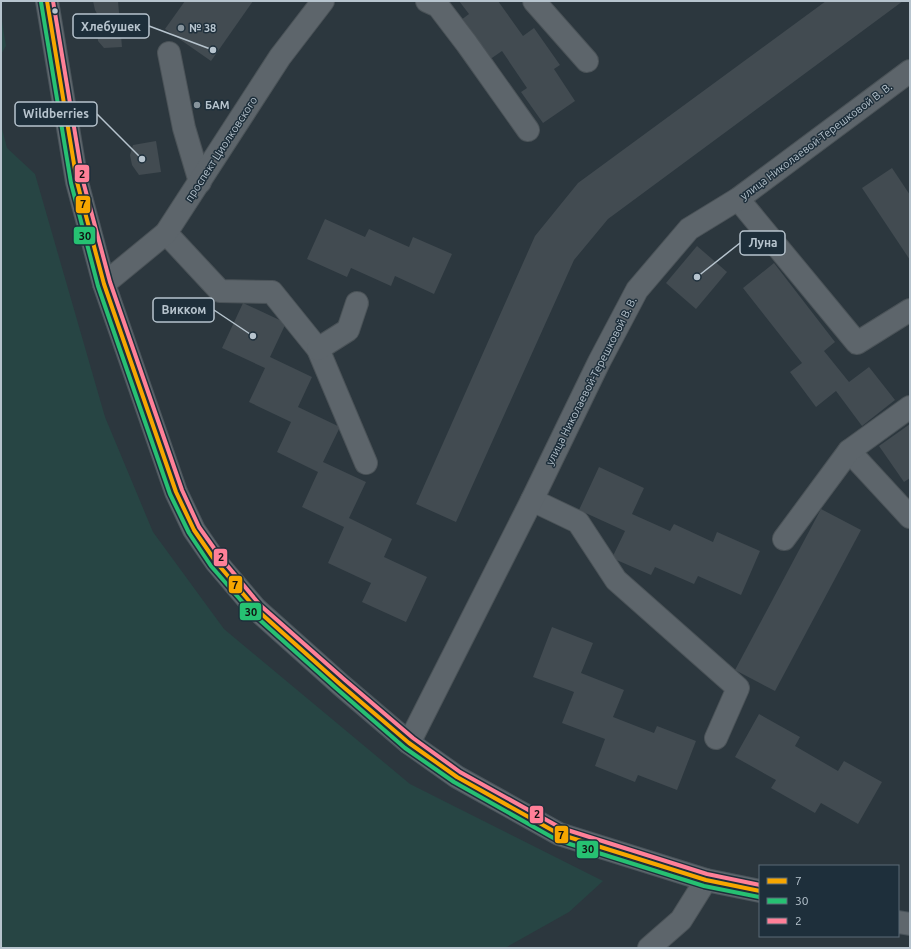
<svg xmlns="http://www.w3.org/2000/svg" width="911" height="949" font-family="Ubuntu,sans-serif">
	<rect width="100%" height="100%" fill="#2c373e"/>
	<g fill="#274544">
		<path d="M1,15L6,46L1,54Z"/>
		<path d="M1,125L7,148L35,174L105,417L153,532L224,629L410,784L603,881L569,912L505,948H1Z"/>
	</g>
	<g fill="#424b51">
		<path d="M93,1H118L122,47L104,48L98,41L97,28L100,19L95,10Z"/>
		<path d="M185,1H253L211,61L165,29Z"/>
		<path d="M459,1H498L523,36L534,28L560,65L554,69L575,101L543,123L521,92L527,88L502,51L489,60L461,20L469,14Z"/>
		<path d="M826,1H903L608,219L574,260L456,522L416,504L535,236L578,183Z"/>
		<path d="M156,141L161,172L139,175L132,165L130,155L133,145Z"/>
		<path d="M892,168L910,195V260L862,188Z"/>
		<path d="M325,219L365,237L369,229L409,247L413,237L452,254L434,294L395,276L391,286L351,268L347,277L307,259Z"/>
		<path d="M697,246L727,272L696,309L666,283Z"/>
		<path d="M774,263L835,342L824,351L849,382L869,367L895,400L862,426L836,391L816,407L790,372L802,363L743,288Z"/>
		<path d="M243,303L286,323L270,357L312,377L298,407L340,427L323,462L366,482L349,518L392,539L384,557L427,577L406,622L362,602L371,583L328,563L344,527L302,507L318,472L277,452L291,422L249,402L265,368L222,348Z"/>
		<path d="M910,424V478L904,482L879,446Z"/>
		<path d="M599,467L644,488L632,514L670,531L674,524L713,542L717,532L760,551L741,595L698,576L694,584L655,567L651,575L612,558L625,531L579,510Z"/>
		<path d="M821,509L861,530L775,691L735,670Z"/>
		<path d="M552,627L593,643L581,673L624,690L613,717L654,733L657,726L696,741L677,790L638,775L635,782L595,766L605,739L562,723L574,692L533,677Z"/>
		<path d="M759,714L800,737L795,746L838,771L844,761L882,782L858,824L821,803L815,813L771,788L776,780L735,757Z"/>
	</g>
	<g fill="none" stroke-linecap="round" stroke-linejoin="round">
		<defs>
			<g id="minor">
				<path d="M427,1L438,6L467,44L528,130"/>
				<path d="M534,1L587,61"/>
				<path d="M169,53L184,128L200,182"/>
				<path d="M738,199L857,343L910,310"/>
				<path d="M166,233L220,291L272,292L318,349L366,463"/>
				<path d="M104,284L166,233L280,57L323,1"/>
				<path d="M318,349L348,330L357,303"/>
				<path d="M849,451L910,517"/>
				<path d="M532,500L578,522L616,580L738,688L716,738"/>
				<path d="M784,539L849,451L910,407"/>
				<path d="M409,743L532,500L599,362L637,290L689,229L738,199L910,71"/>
				<path d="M649,948L681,920L706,880"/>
			</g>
			<g id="major">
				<path d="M47,1L77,182L104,284L176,492L194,530L216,562L256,609L341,685L409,743L457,777L559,834L706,880L760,891"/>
				<path d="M898,922L910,924"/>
			</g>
		</defs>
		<use href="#minor" stroke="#4b5358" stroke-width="24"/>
		<use href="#major" stroke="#4a545b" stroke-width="24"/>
		<use href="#minor" stroke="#5d656b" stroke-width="22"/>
		<use href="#major" stroke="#5f676d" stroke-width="22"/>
		<defs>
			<path id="bus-1" d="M47,1L77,182L104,284L176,492L194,530L216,562L256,609L341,685L409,743L457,777L559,834L706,880L760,891"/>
			<path id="bus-2" d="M41,2L71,183L98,286L170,494L189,533L211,566L252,613L337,689L405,748L454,782L557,840L704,886L759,897"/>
			<path id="bus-3" d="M53,1L83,181L110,282L182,490L199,527L221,558L260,605L345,680L413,738L460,772L561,828L707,874L760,885"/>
		</defs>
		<use href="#bus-1" stroke="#1e2f3b" stroke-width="7"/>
		<use href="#bus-2" stroke="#1e2f3b" stroke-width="7"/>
		<use href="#bus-3" stroke="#1e2f3b" stroke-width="7"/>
		<use href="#bus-1" stroke="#f7a600" stroke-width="4"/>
		<use href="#bus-2" stroke="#26c172" stroke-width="4"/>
		<use href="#bus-3" stroke="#ff8098" stroke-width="4"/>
	</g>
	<circle fill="#b7c4ce" stroke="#1e2f3b" stroke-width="1.5" cx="55" cy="11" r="3.5"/>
	<g fill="#86939c" stroke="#1e2f3b" stroke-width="1.5">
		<circle cx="181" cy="28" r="4"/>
		<circle cx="197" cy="105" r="4"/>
	</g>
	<g text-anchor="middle" stroke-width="3" stroke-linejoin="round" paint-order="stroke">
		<g font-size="11" font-weight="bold" fill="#b7c4ce" stroke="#1e2f3b" text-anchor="start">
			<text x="189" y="32">№ 38</text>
			<text x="205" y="109">БАМ</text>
		</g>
		<g font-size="11" fill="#b7c4ce" stroke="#1e2f3b">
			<text transform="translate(816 141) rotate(-37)" y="4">улица Николаевой-Терешковой В. В.</text>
			<text transform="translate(221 149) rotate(-57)" y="4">проспект Циолковского</text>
			<text transform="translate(591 381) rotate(-63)" y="4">улица Николаевой-Терешковой В. В.</text>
		</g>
	</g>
	<path fill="none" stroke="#b7c4ce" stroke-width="1.5" d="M213 50L149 26M142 159L97 114M697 277L740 243M253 336L214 310"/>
	<g fill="#b7c4ce" stroke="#1e2f3b" stroke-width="1.5">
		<circle cx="213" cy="50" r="4"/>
		<circle cx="142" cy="159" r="4"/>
		<circle cx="697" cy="277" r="4"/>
		<circle cx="253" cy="336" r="4"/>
	</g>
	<g fill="#1e2f3b" stroke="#b7c4ce" stroke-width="1.5">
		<rect x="73" y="14" width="76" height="24" rx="4"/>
		<rect x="15" y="102" width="82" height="24" rx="4"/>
		<rect x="740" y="231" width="45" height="24" rx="4"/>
		<rect x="153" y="298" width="61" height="24" rx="4"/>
	</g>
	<g font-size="12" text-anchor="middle" font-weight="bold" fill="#b7c4ce">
		<text x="111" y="31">Хлебушек</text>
		<text x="56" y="118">Wildberries</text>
		<text x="763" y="247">Луна</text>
		<text x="184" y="314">Викком</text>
	</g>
	<g stroke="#1e2f3b" stroke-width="1.5">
		<rect x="74" y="164" width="16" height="19" rx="4" fill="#ff8098"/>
		<rect x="75" y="195" width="16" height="19" rx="4" fill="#f7a600"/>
		<rect x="73" y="226" width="23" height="19" rx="4" fill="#26c172"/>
		<rect x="213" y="548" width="15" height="19" rx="4" fill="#ff8098"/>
		<rect x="228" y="575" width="15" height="19" rx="4" fill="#f7a600"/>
		<rect x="239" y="602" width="23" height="19" rx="4" fill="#26c172"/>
		<rect x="529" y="805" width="15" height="19" rx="4" fill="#ff8098"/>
		<rect x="554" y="825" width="15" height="19" rx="4" fill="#f7a600"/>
		<rect x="576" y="840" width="23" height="19" rx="4" fill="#26c172"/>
	</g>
	<g font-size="11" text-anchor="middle" font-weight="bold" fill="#111">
		<text x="82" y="178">2</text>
		<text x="83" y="208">7</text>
		<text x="85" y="240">30</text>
		<text x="221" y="561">2</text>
		<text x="235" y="589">7</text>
		<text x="251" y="616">30</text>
		<text x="537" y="818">2</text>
		<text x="561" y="839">7</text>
		<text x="588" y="853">30</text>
	</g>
	<rect width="911" height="949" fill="none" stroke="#b7c4ce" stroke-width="4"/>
	<rect x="759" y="865" width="140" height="72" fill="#1e2f3b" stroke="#5b6b76"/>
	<rect x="767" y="878" width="20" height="6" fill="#f7a600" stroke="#5b6b76"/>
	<text x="795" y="885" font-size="12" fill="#b7c4ce">7</text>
	<rect x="767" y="898" width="20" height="6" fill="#26c172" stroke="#5b6b76"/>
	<text x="795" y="905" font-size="12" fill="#b7c4ce">30</text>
	<rect x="767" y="918" width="20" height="6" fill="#ff8098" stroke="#5b6b76"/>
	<text x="795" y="925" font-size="12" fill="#b7c4ce">2</text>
</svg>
